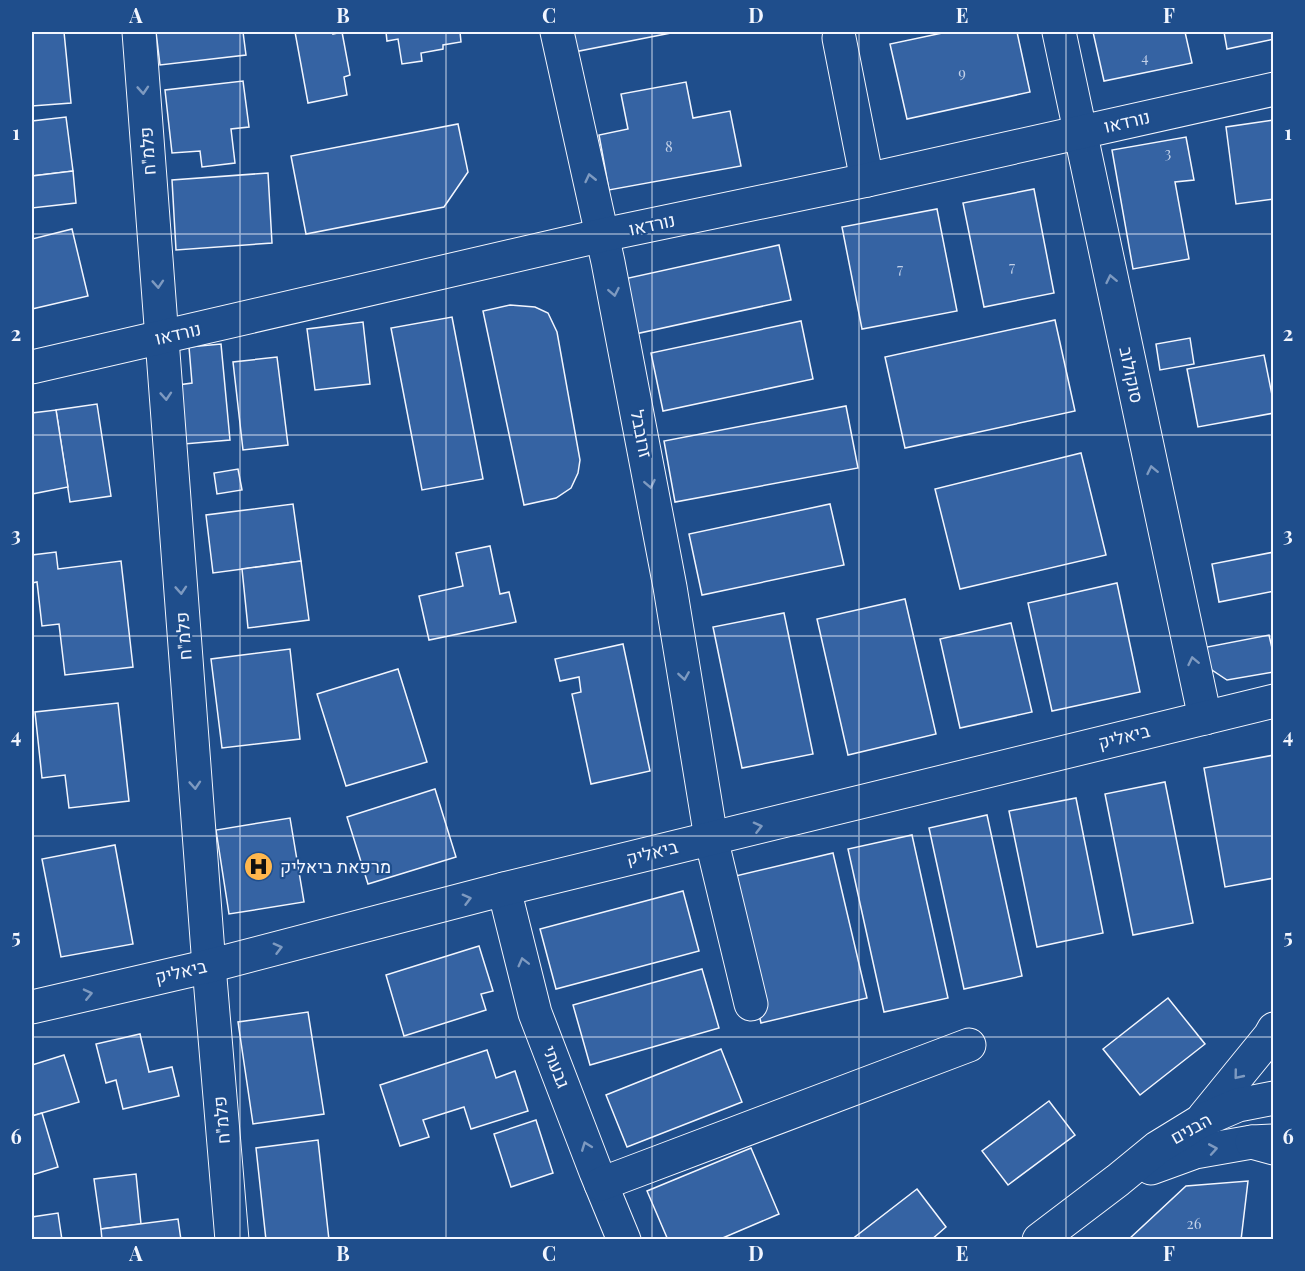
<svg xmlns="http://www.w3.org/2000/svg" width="1305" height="1271" font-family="'Playfair Display',Heebo,serif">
	<rect width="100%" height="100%" fill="#1f4e8c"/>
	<g fill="#3563a3" stroke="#f2f6ff" stroke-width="1.5">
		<path d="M32,32H64L71,103L32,106Z"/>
		<path d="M156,32H243L246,55L160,65Z"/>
		<path d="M295,32H333V34L342,32L350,75L344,77L347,95L308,103Z"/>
		<path d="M386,32H460L461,42L443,45V49L421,53L422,61L402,64L398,39L387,41Z"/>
		<path d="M570,32H676L574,52Z"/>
		<path d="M947,32H1017L1030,92L907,119L890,44Z"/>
		<path d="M1093,32H1185L1192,63L1104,81Z"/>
		<path d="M1224,32H1274V39L1227,49Z"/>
		<path d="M243,81L249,127L231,129L235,163L202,167L200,151L172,153L165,90Z"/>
		<path d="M686,82L693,118L730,111L741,166L609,190L599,135L628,129L621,94Z"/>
		<path d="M66,117L73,171L32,176V121Z"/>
		<path d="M1274,120V199L1236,204L1226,127Z"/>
		<path d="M458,124L468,172L444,207L306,234L291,156Z"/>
		<path d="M1186,137L1194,180L1175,182L1189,259L1133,269L1112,150Z"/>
		<path d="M73,171L76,203L32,208V176Z"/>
		<path d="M268,173L272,243L176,250L172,180Z"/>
		<path d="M1034,189L1054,293L984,307L963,203Z"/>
		<path d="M937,209L957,311L862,329L842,227Z"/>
		<path d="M72,229L88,296L32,309V239Z"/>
		<path d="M779,245L791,300L626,336L615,281Z"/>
		<path d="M510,305L535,307L548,313L557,332L580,460L578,473L571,488L556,498L524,505L483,311Z"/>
		<path d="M452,317L483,479L422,490L391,328Z"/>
		<path d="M1055,320L1075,411L905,448L885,357Z"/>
		<path d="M801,321L813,379L663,411L651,353Z"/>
		<path d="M363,322L370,384L315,390L307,329Z"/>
		<path d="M1190,338L1194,364L1160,370L1156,344Z"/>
		<path d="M221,344L230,440L184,444L178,385L192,383L189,347Z"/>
		<path d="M1264,355L1274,405V413L1198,427L1187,369Z"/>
		<path d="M277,357L288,445L243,450L233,362Z"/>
		<path d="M97,404L111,496L70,502L56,410Z"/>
		<path d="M846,406L858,468L675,502L664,441Z"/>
		<path d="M56,410L68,487L32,494V413Z"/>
		<path d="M1081,453L1106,555L960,589L935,489Z"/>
		<path d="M238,469L242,490L217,494L214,473Z"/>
		<path d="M293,504L301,561L213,573L206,515Z"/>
		<path d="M830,504L844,565L702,595L689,534Z"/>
		<path d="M490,546L500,594L509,592L516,622L429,640L419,596L463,586L456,553Z"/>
		<path d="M56,552L58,569L121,561L133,667L65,675L59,624L42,626L37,582L32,583V555Z"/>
		<path d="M1274,552V591L1219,602L1212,564Z"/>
		<path d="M301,561L309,620L248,628L242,569Z"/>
		<path d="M1117,583L1140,692L1052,711L1028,603Z"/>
		<path d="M905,599L936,734L848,755L817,619Z"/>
		<path d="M784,613L813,754L742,768L713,627Z"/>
		<path d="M1011,623L1032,712L960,728L940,639Z"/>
		<path d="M1269,635L1274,657V672L1227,680L1206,666L1202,648Z"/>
		<path d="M623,644L650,771L591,784L572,694L581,692L579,677L560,681L555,659Z"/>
		<path d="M290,649L300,739L222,748L211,659Z"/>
		<path d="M398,669L427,762L346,786L317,694Z"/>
		<path d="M118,703L129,801L69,808L65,775L42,778L35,712Z"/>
		<path d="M1274,755V878L1225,887L1204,768Z"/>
		<path d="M1165,782L1193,923L1133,935L1105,794Z"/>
		<path d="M435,789L456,857L368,884L347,817Z"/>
		<path d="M1076,798L1103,933L1037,947L1009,811Z"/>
		<path d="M987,815L1022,976L964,989L929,828Z"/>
		<path d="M290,818L304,902L229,914L216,830Z"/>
		<path d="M912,835L948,998L884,1012L848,849Z"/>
		<path d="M115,845L133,944L61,957L42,859Z"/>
		<path d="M833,853L867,998L761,1023L727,878Z"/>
		<path d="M683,891L699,951L556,989L540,929Z"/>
		<path d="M479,946L493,991L481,994L486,1010L404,1036L386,975Z"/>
		<path d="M702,969L719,1028L590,1065L573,1005Z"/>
		<path d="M1168,998L1205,1044L1140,1095L1103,1049Z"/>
		<path d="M308,1012L324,1114L253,1124L238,1022Z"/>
		<path d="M140,1034L149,1072L172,1067L179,1096L123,1109L116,1080L106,1083L96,1044Z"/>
		<path d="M721,1049L742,1102L627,1147L606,1095Z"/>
		<path d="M487,1050L496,1078L515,1071L528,1111L471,1129L464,1107L423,1120L429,1137L400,1146L380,1085Z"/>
		<path d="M64,1055L79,1102L32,1116V1065Z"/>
		<path d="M1049,1101L1075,1135L1008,1185L982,1151Z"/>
		<path d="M42,1113L58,1167L32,1175V1116Z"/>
		<path d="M536,1120L553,1173L511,1187L494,1134Z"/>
		<path d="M318,1140L329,1240H266L256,1148Z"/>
		<path d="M751,1148L779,1214L718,1240H668L647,1191Z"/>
		<path d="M136,1174L141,1224L101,1229L94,1179Z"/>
		<path d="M1248,1181L1241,1240H1128L1186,1186Z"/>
		<path d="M917,1189L946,1227L931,1240H851Z"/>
		<path d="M58,1213L62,1240H32V1217Z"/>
		<path d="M178,1219L181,1240H102L101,1229Z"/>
	</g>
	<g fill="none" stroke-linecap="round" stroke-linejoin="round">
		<defs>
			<g id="minor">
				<path d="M139,32L209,966L232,1240"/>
				<path d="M557,32L608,262L670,587L711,838L751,1004"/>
				<path d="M1059,32L1205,718"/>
				<path d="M839,38L867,180"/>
				<path d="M32,367L603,235L867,180L1274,89"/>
				<path d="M504,889L535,1013L596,1172L624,1240"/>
				<path d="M32,1007L209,966L504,889L1274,701"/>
				<path d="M1204,1117L1270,1036L1274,1029"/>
				<path d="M1151,1168L1195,1152L1252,1142L1274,1141"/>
				<path d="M601,1184L969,1045"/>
				<path d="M1039,1240L1118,1180L1157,1148L1201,1121L1238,1105L1274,1098"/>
			</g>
			<path id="major" d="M1252,1142L1274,1148"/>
		</defs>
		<use href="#minor" stroke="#f2f6ff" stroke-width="35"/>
		<use href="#major" stroke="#f2f6ff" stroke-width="35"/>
		<use href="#minor" stroke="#1f4e8c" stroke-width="33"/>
		<use href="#major" stroke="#1f4e8c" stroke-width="33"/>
	</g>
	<defs><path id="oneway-chevron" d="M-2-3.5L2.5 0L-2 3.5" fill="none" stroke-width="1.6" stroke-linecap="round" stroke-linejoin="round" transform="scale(1.5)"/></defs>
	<g stroke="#7e9ac0">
		<use href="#oneway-chevron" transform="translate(143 90) rotate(86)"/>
		<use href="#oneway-chevron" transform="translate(590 178) rotate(-103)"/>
		<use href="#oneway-chevron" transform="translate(1111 279) rotate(-102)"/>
		<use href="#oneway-chevron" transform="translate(158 284) rotate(86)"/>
		<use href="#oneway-chevron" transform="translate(614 292) rotate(79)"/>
		<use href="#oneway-chevron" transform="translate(166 396) rotate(86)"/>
		<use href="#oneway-chevron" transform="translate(1152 470) rotate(-102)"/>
		<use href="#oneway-chevron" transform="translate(650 484) rotate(79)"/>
		<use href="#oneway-chevron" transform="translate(181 590) rotate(86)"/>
		<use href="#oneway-chevron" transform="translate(1193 661) rotate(-102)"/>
		<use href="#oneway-chevron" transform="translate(684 676) rotate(81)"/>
		<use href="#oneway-chevron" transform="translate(195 785) rotate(86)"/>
		<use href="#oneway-chevron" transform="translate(758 827) rotate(-14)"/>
		<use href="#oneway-chevron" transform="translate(467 899) rotate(-15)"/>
		<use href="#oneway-chevron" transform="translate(278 948) rotate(-15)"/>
		<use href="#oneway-chevron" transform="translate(523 962) rotate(-104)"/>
		<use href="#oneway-chevron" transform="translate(88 994) rotate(-13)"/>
		<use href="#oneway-chevron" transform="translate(1238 1075) rotate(129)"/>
		<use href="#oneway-chevron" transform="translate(586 1146) rotate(-111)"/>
		<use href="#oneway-chevron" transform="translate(1213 1149) rotate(-10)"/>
	</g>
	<path fill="none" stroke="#f2f6ff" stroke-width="1.5" stroke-opacity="0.55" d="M240,32V1240M446,32V1240M652,32V1240M859,32V1240M1066,32V1240M32,234H1274M32,435H1274M32,636H1274M32,836H1274M32,1037H1274"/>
	<defs>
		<symbol id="hospital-disc" viewBox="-11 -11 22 22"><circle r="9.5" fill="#ffb74d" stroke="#1f4e8c"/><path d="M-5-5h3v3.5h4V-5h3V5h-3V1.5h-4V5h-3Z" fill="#111"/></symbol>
	</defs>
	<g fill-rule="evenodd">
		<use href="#hospital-disc" x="242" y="850" width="33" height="33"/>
	</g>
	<g text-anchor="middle" stroke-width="4.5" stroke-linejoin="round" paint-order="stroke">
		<g font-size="15" fill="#c3d1e8">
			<text x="1145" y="63">4</text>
			<text x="962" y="78">9</text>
			<text x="669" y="152">8</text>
			<text x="1168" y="158">3</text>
			<text x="1012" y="272">7</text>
			<text x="900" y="274">7</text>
			<text x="1194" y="1229">26</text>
		</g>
		<g font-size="18" fill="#f2f6ff" stroke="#1f4e8c">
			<text transform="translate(1127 122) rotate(-13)" y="6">נורדאו</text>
			<text transform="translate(148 151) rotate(-94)" y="6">פלמ"ח</text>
			<text transform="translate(652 225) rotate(-12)" y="6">נורדאו</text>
			<text transform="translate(178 334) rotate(-13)" y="6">נורדאו</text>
			<text transform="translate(1131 375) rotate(78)" y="6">סוקולוב</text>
			<text transform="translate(641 434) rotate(79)" y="6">זרובבל</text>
			<text transform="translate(184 636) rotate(-94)" y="6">פלמ"ח</text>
			<text transform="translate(1124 737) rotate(-14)" y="6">ביאליק</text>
			<text transform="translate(652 853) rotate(-14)" y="6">ביאליק</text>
			<text transform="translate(181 972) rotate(-13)" y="6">ביאליק</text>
			<text transform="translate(556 1067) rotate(69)" y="6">גבעתי</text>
			<text transform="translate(222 1120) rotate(-95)" y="6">פלמ"ח</text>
			<text transform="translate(1191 1129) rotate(-29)" y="6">הבנים</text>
		</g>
		<g font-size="18" fill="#f2f6ff" stroke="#1f4e8c" text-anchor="start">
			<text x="280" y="873">מרפאת ביאליק</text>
		</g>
	</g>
	<rect width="1305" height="1271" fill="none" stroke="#1f4e8c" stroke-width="66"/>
	<rect x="33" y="33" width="1239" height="1205" fill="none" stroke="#f2f6ff" stroke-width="2"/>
	<g font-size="20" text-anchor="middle" font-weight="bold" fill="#f2f6ff">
		<text x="136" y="23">A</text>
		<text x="343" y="23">B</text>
		<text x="549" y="23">C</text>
		<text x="756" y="23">D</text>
		<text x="962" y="23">E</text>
		<text x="1169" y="23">F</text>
		<text x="16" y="140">1</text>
		<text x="1288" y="140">1</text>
		<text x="16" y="341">2</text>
		<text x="1288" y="341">2</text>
		<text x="16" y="542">3</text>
		<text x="1288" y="542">3</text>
		<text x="16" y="743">4</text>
		<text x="1288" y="743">4</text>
		<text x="16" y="944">5</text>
		<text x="1288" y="944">5</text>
		<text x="16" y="1144">6</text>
		<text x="1288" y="1144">6</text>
		<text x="136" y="1261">A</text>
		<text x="343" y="1261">B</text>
		<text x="549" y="1261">C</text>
		<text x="756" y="1261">D</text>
		<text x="962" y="1261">E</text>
		<text x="1169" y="1261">F</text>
	</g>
</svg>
